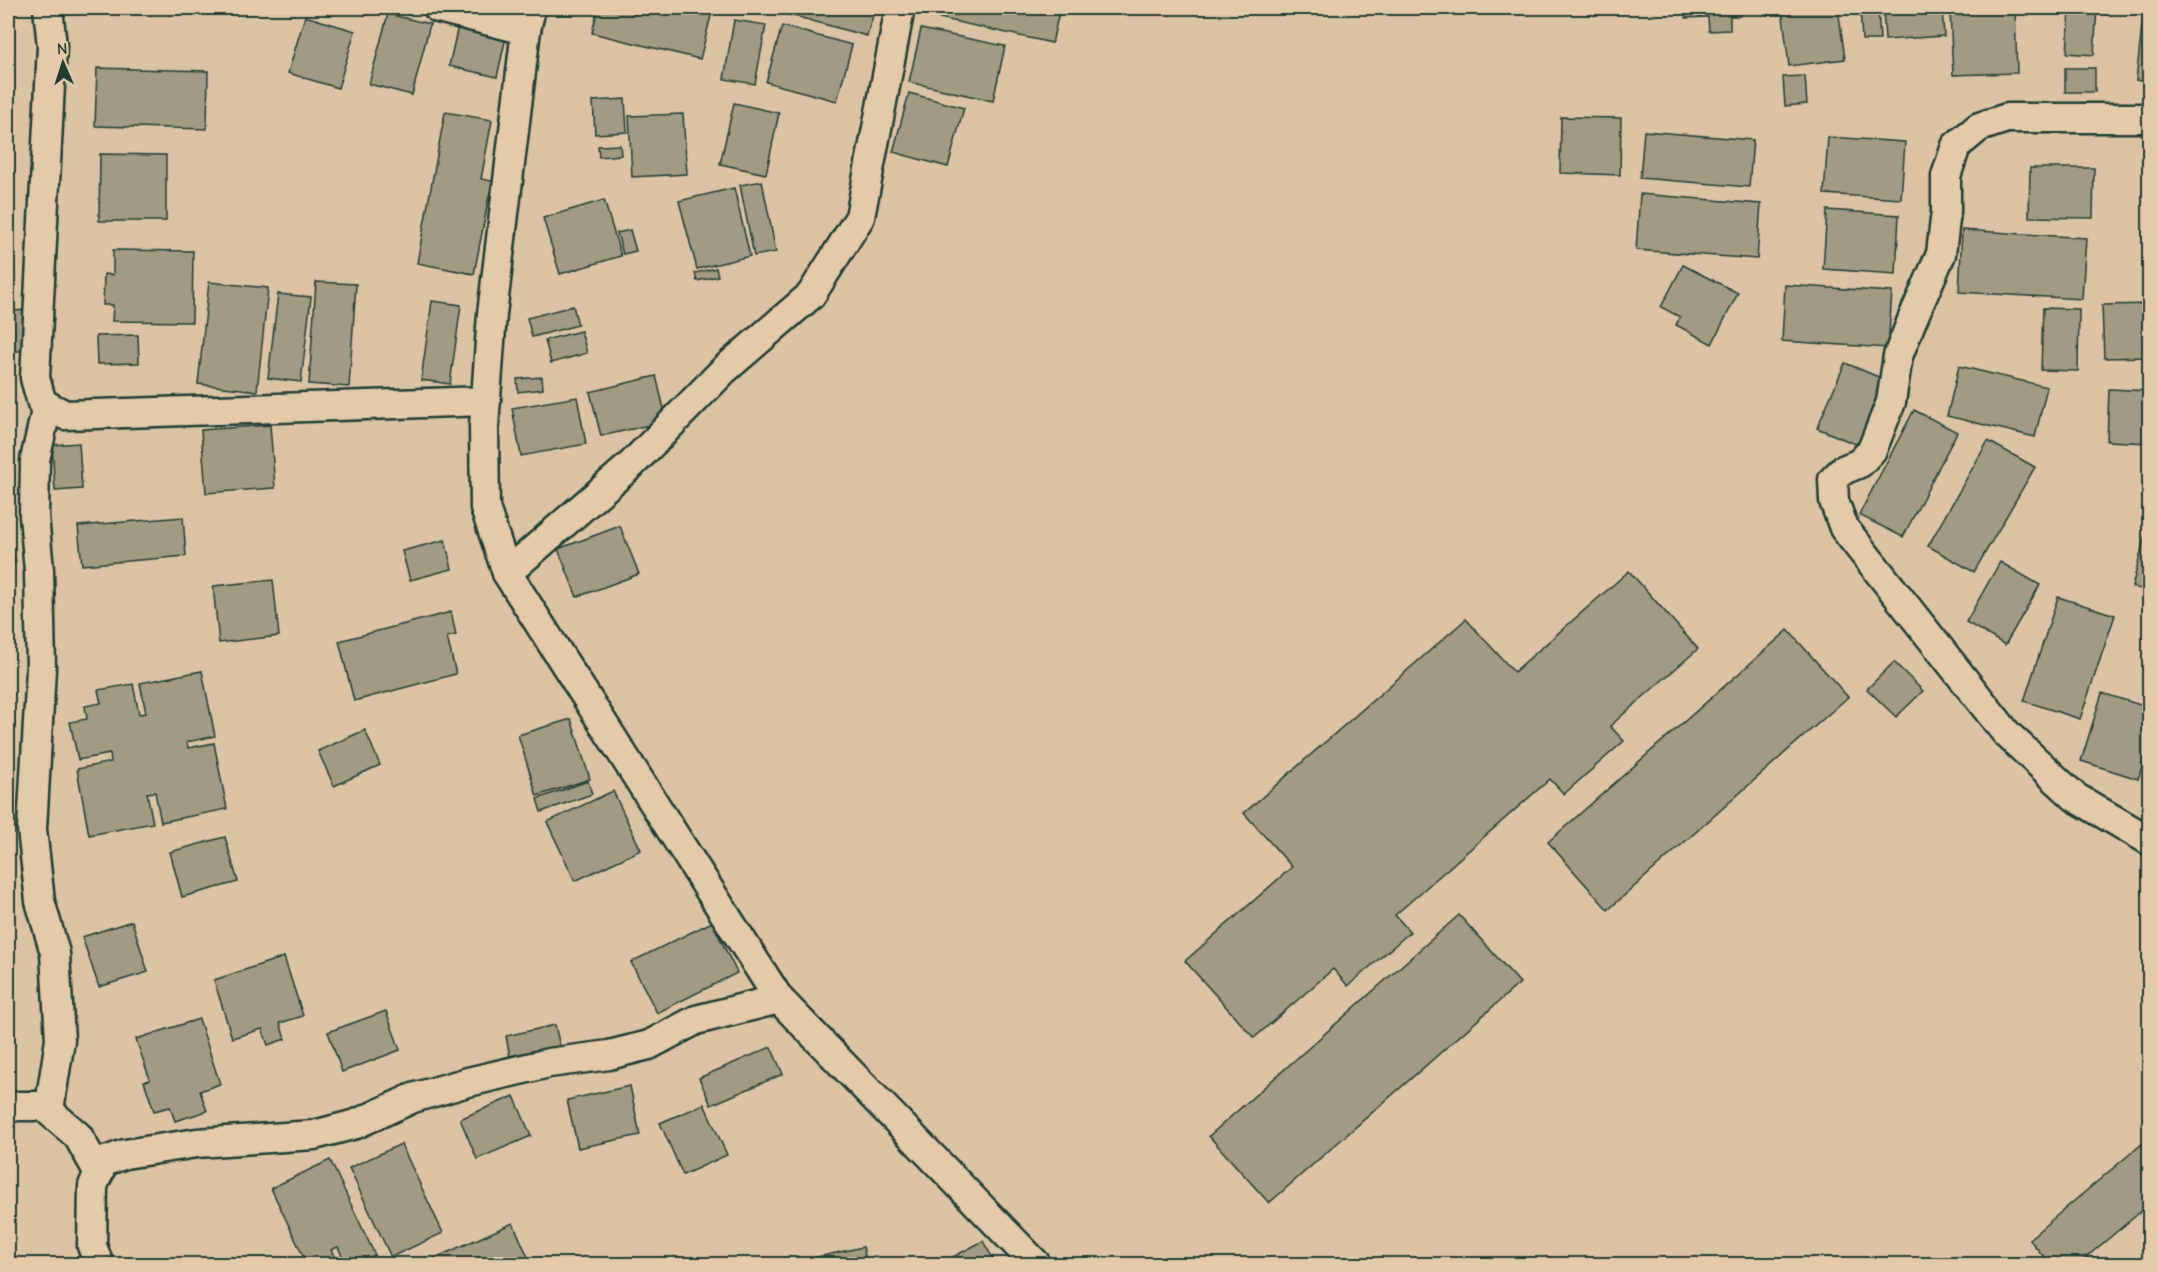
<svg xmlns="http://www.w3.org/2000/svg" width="2157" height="1272" font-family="'Comic Neue',sans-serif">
	<rect width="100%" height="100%" fill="#dcc3a6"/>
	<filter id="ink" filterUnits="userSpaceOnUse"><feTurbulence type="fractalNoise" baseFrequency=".0167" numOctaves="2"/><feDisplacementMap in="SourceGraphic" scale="12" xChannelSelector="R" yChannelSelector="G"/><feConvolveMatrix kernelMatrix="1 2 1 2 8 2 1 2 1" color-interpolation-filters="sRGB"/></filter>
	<g filter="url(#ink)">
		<g fill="#a29a83" stroke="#1f3d34" stroke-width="1.5">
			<path d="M598,8H713L700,59L592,33Z"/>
			<path d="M765,8H875L867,36Z"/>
			<path d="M932,8H1060L1052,43L930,16Z"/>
			<path d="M1686,8H1739L1740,16H1730V30L1709,31L1708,17L1686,18Z"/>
			<path d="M1782,8H1838L1845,59L1789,66Z"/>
			<path d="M1860,8H1878L1880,40H1862Z"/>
			<path d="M1883,8H1942L1944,36L1885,40Z"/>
			<path d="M2070,8H2097L2094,55L2067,53Z"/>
			<path d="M2144,8H2150V82L2136,80Z"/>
			<path d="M2015,9L2017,73L1953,75L1950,12Z"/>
			<path d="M388,14L430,24L412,95L369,84Z"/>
			<path d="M305,16L355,31L338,88L288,73Z"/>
			<path d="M734,20L766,25L755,84L724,79Z"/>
			<path d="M458,26L506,37L497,77L449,66Z"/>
			<path d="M782,26L852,45L837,101L766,82Z"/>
			<path d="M921,29L1005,46L993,101L909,82Z"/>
			<path d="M97,68L208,71L207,129L95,126Z"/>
			<rect x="2065" y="68" width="30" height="24"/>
			<path d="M1805,76L1807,104L1785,106L1783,77Z"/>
			<path d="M909,93L964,108L948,167L893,152Z"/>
			<path d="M625,99L627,132L595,134L593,101Z"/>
			<path d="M734,103L779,113L766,174L720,164Z"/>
			<path d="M445,112L492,120L481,179L492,181L474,274L417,263Z"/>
			<path d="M683,114L687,174L632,177L629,116Z"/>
			<path d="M1561,117L1621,118L1620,175L1560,173Z"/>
			<path d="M1644,131L1753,140L1749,187L1640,178Z"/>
			<path d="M1828,137L1905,142L1901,199L1824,194Z"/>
			<path d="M620,145L621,155L599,157L598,146Z"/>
			<path d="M100,154L166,155V221H99Z"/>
			<path d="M2030,168H2094L2093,218L2029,217Z"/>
			<path d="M762,181L776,252L754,256L740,185Z"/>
			<path d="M734,188L750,256L697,269L679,201Z"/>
			<path d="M1640,194L1761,204L1757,259L1636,250Z"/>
			<path d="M604,200L621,256L560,274L543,218Z"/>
			<path d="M1827,210L1899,215L1896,274L1823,269Z"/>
			<path d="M8,217L15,279L8,280Z"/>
			<path d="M630,230L636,251L623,254L617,233Z"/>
			<path d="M1962,230L2086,238L2082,299L1959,292Z"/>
			<path d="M113,250L193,251L192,322L112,321L113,305H103L104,274L113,275Z"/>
			<path d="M1683,265L1738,293L1712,344L1676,325L1680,317L1661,307Z"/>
			<path d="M716,268L718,276L697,281L695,273Z"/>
			<path d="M209,282L268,288L257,391L198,384Z"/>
			<path d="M316,282L356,284L349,387L309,384Z"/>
			<path d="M1785,285L1892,292L1888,348L1782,341Z"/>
			<path d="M278,294L311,297L301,382L268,378Z"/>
			<path d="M432,301L461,305L450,384L421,380Z"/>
			<path d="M2150,304V357L2104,358L2102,305Z"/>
			<path d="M573,306L578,325L532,337L527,318Z"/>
			<path d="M2043,308L2079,309L2078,371L2041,370Z"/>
			<path d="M31,310L32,351H13V332H9V311Z"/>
			<path d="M581,331L587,353L551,363L545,340Z"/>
			<path d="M138,335L139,363L97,364L96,336Z"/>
			<path d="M1845,363L1893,383L1865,448L1817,428Z"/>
			<path d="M1959,366L2047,387L2035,437L1947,416Z"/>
			<path d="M656,376L667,421L601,436L590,392Z"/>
			<path d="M542,377L543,389L518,392L517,379Z"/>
			<path d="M2109,389L2150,391V443L2107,441Z"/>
			<path d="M577,397L586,444L521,456L512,408Z"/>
			<path d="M1914,410L1957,432L1903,537L1859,515Z"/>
			<path d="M270,425L275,488L206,493L201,430Z"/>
			<path d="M1988,441L2035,467L1974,572L1928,546Z"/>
			<path d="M79,443L82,489L55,491L52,445Z"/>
			<path d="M2150,516V591L2132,587Z"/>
			<path d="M183,517L186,556L82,565L78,526Z"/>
			<path d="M620,526L639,574L577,597L558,549Z"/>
			<path d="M8,537L16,562L8,565Z"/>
			<path d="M445,540L452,569L410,580L402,551Z"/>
			<path d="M2000,562L2040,585L2005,645L1966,622Z"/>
			<path d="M1629,571L1698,649L1610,726L1624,741L1564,794L1550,779L1395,915L1410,932L1348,986L1333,969L1254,1038L1185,961L1292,867L1244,813L1466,619L1514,672Z"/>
			<path d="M273,580L279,636L219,643L213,586Z"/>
			<path d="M2058,597L2115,615L2080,719L2024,701Z"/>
			<path d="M451,612L456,635L447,637L456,674L354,701L339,641Z"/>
			<path d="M1788,630L1848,697L1608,910L1548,842Z"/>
			<path d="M1894,662L1923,691L1896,717L1867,689Z"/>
			<path d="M202,671L215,736L187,742L188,748L214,743L227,809L161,822L155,792L147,793L153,823L89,835L77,769L111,762L110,754L78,760L70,722L87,719L85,706L101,703L98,690L133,684L139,714L146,713L140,683Z"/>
			<path d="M2102,693L2150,708V743L2138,779L2081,761Z"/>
			<path d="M571,719L590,779L537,796L518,735Z"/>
			<path d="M365,730L380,765L334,786L318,751Z"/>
			<path d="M588,781L592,794L541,812L537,799Z"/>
			<path d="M613,791L641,850L575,881L547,822Z"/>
			<path d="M225,837L238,882L182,897L170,852Z"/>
			<path d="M1459,915L1520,983L1269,1203L1209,1136Z"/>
			<path d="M132,921L148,972L99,987L82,937Z"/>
			<path d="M712,922L737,973L657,1013L631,962Z"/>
			<path d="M284,957L303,1016L280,1023L285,1039L268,1045L262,1029L232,1038L214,980Z"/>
			<path d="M386,1011L400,1050L342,1072L328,1032Z"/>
			<path d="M199,1019L220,1084L200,1091L207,1111L175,1121L170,1107L154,1111L144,1081L150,1080L136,1039Z"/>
			<path d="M555,1025L561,1051L511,1062L506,1036Z"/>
			<path d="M771,1047L783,1074L711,1105L699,1078Z"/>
			<path d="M630,1086L640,1135L578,1148L567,1100Z"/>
			<path d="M514,1096L531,1136L477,1159L460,1119Z"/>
			<path d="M704,1104L727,1155L683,1175L660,1123Z"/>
			<path d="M2150,1137V1204L2078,1264H2050L2029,1239Z"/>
			<path d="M401,1144L443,1233L391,1257L349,1168Z"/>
			<path d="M330,1160L375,1255L354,1264H346L338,1247L331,1250L338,1264H307L271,1188Z"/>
			<path d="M513,1223L531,1264H435L433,1259Z"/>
			<path d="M983,1241L996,1264H946L945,1261Z"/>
			<path d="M863,1247L867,1264H806L804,1260Z"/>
		</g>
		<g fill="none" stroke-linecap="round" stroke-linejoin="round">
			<defs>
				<g id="street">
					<path d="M48,8L52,46L35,378L42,403L65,415L486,401"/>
					<path d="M438,8L526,30"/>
					<path d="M531,8L526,30L492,314L484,426L485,508L507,573L779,999L1036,1264"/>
					<path d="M2150,118H2007L1979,127L1956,146L1946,176V211L1941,254L1912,320L1898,356L1891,402L1872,450L1860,463L1843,470L1833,480L1834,501L1844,528L2007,734L2075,797L2150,841"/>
					<path d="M47,406L35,460L34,516L39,570L41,669L32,829L40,901L55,953L60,1040L49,1110"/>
					<path d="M507,573L632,464L724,370L811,295L860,217L900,8"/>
					<path d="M8,1108L17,1106H43L78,1136L99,1173"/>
					<path d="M99,1264L92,1246L93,1186L103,1162L125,1154L197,1143L314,1135L356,1124L413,1098L468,1082L549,1063L609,1055L649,1045L696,1020L779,999"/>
				</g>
			</defs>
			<use href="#street" stroke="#1f3d34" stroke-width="33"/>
			<use href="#street" stroke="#e4c9ab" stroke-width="28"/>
		</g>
	</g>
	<rect width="2157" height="1272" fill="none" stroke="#e4c9ab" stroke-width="30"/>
	<rect x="15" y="15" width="2127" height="1242" fill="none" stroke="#1f3d34" stroke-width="2" filter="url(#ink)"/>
	<g transform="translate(63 63) rotate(357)" stroke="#e4c9ab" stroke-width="4.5" paint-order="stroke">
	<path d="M0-4.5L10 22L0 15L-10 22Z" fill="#1f3d34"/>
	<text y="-9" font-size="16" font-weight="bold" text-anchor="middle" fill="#1f3d34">N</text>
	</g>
</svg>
